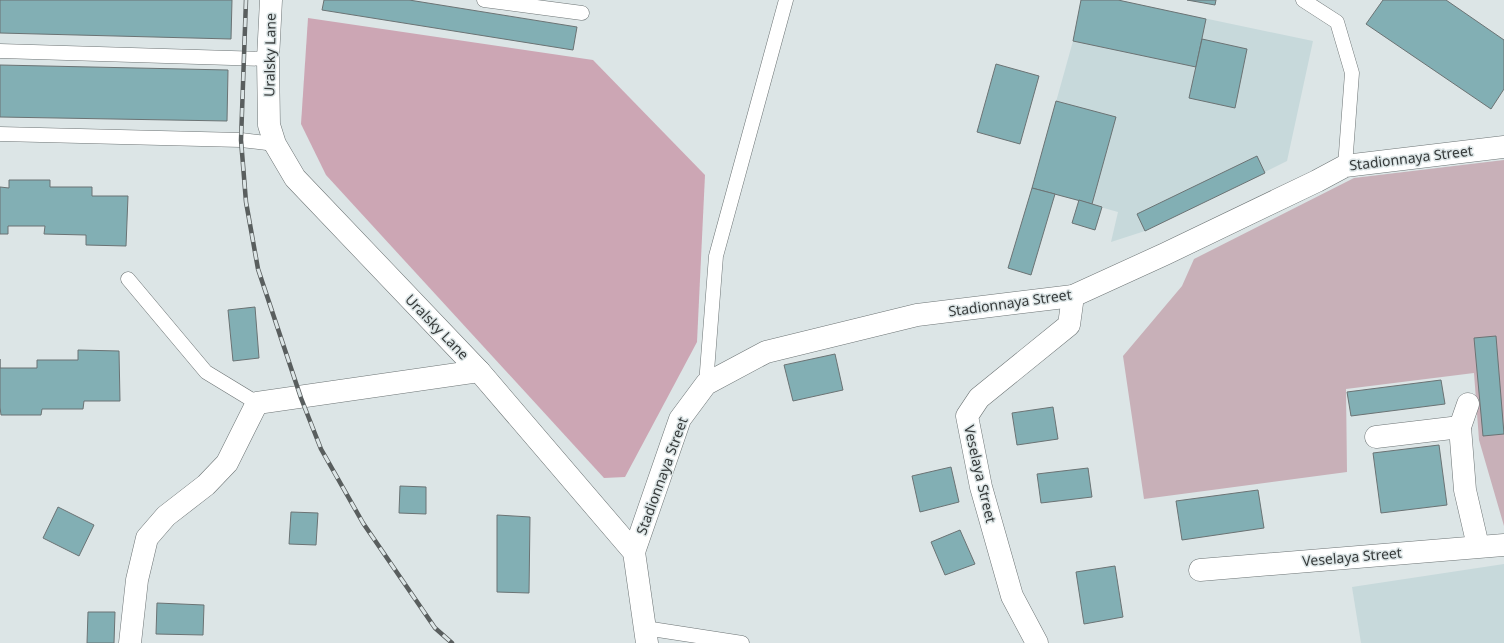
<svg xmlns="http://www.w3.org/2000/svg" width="1504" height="643" font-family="'Noto Sans',sans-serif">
	<rect width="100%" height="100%" fill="#dce5e6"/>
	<g fill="#c7d9db">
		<path d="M1081,0H1118L1313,41L1287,161L1145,231L1111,242L1118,212L1032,188L1073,41Z"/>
		<path d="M1504,564V643H1361L1352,587Z"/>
	</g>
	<path fill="#c8b0b8" d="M1504,160V526L1479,440L1474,373L1346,389L1347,472L1144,499L1123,356L1182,286L1194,259L1354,178Z"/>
	<path fill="#cca6b4" d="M308,18L593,60L705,175L697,342L625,477L604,478L326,175L301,124Z"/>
	<g fill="#82afb4" stroke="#6b7374">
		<path d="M0,0H232L231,39L0,33Z"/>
		<path d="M324,0H409L577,27L573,50L322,10Z"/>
		<path d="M1081,0H1118L1206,19L1196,67L1073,41Z"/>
		<path d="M1187,0H1216L1215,5Z"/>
		<path d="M1383,0H1446L1504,40V89L1491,109L1366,24Z"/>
		<path d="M1202,39L1247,49L1235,108L1189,98Z"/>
		<path d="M996,64L1039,76L1020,144L977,132Z"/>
		<path d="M0,65L228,70L227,121L0,117Z"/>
		<path d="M1056,101L1116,117L1092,204L1032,188Z"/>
		<path d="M1257,156L1265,173L1145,231L1137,214Z"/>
		<path d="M9,180H50V187H92V196H128L126,246L86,245V235L44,234L45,226H8V234H0V187L9,188Z"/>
		<path d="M1032,188L1055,194L1031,275L1008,268Z"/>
		<path d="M1079,200L1102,207L1095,230L1072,223Z"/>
		<path d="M255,307L259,358L233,361L228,310Z"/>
		<path d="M1496,336L1504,434L1483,436L1474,338Z"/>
		<path d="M78,350L119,351L120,401H84L83,409H42L41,415H1L0,407V359V368H37V360H78Z"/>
		<path d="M835,354L843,390L793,401L784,365Z"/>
		<path d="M1441,380L1445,404L1351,416L1347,392Z"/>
		<path d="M1053,407L1058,439L1017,445L1012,413Z"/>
		<path d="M1439,445L1447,505L1381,513L1373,453Z"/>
		<path d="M951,467L959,502L920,512L912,476Z"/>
		<path d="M1088,468L1092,497L1041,503L1037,474Z"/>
		<path d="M400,486L426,487V514L399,513Z"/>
		<path d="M1258,490L1264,528L1182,540L1176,501Z"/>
		<path d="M58,507L94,525L79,556L43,538Z"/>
		<path d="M291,512L318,513L316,545L289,544Z"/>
		<path d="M497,515L530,517L529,593L497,592Z"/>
		<path d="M960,530L975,564L945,575L931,542Z"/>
		<path d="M1115,566L1123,617L1084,624L1076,572Z"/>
		<path d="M157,603L204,605L203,635L156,634Z"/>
		<path d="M88,612H115L114,643H87Z"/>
	</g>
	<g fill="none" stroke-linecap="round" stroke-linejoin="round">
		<defs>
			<g id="service">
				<path d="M484,0L582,13"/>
				<path d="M1303,0L1337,22L1352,73L1345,166"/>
				<path d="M0,51L268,59"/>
				<path d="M0,134L241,140L275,144"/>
				<path d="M128,279L206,372L257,403"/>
				<path d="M706,384L716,256L786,0"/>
				<path d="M645,628L742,643"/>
			</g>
			<g id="minor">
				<path d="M271,0L268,59L269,125L275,144L295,178L479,371L634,552L647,643"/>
				<path d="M1468,404L1460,427L1465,490L1478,546"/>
				<path d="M1376,437L1460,427"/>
				<path d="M634,552L680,419L706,384L766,352L917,315L1073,296L1165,254L1317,181L1345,166L1504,147"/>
				<path d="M1200,570L1504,545"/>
				<path d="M130,643L137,580L147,538L166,516L206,485L227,463L257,403L479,371"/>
				<path d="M1037,643L1012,596L981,487L967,416L979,398L1069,325L1073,296"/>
			</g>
		</defs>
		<use href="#service" stroke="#6d7475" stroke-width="15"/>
		<use href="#minor" stroke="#6d7475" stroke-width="23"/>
		<use href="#service" stroke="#fff" stroke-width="14"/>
		<use href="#minor" stroke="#fff" stroke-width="22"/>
		<defs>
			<path id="rail" d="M246,0L241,140L246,202L258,269L301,398L321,449L363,523L435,628L452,643"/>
		</defs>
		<use href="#rail" stroke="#595e5e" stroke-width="4.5"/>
		<use href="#rail" stroke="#dce5e6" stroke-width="3" stroke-dasharray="9" stroke-linecap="butt"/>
	</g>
	<g text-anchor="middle" stroke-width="3" stroke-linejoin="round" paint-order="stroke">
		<g font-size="14" fill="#363a3a" stroke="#dce5e6">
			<text transform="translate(270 55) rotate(-89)" y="5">Uralsky Lane</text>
			<text transform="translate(1411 158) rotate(-7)" y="5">Stadionnaya Street</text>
			<text transform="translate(1010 303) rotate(-8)" y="5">Stadionnaya Street</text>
			<text transform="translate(437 327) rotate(46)" y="5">Uralsky Lane</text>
			<text transform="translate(980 474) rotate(77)" y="5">Veselaya Street</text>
			<text transform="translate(662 476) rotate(-70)" y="5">Stadionnaya Street</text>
			<text transform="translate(1352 557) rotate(-5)" y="5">Veselaya Street</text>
		</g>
	</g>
</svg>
